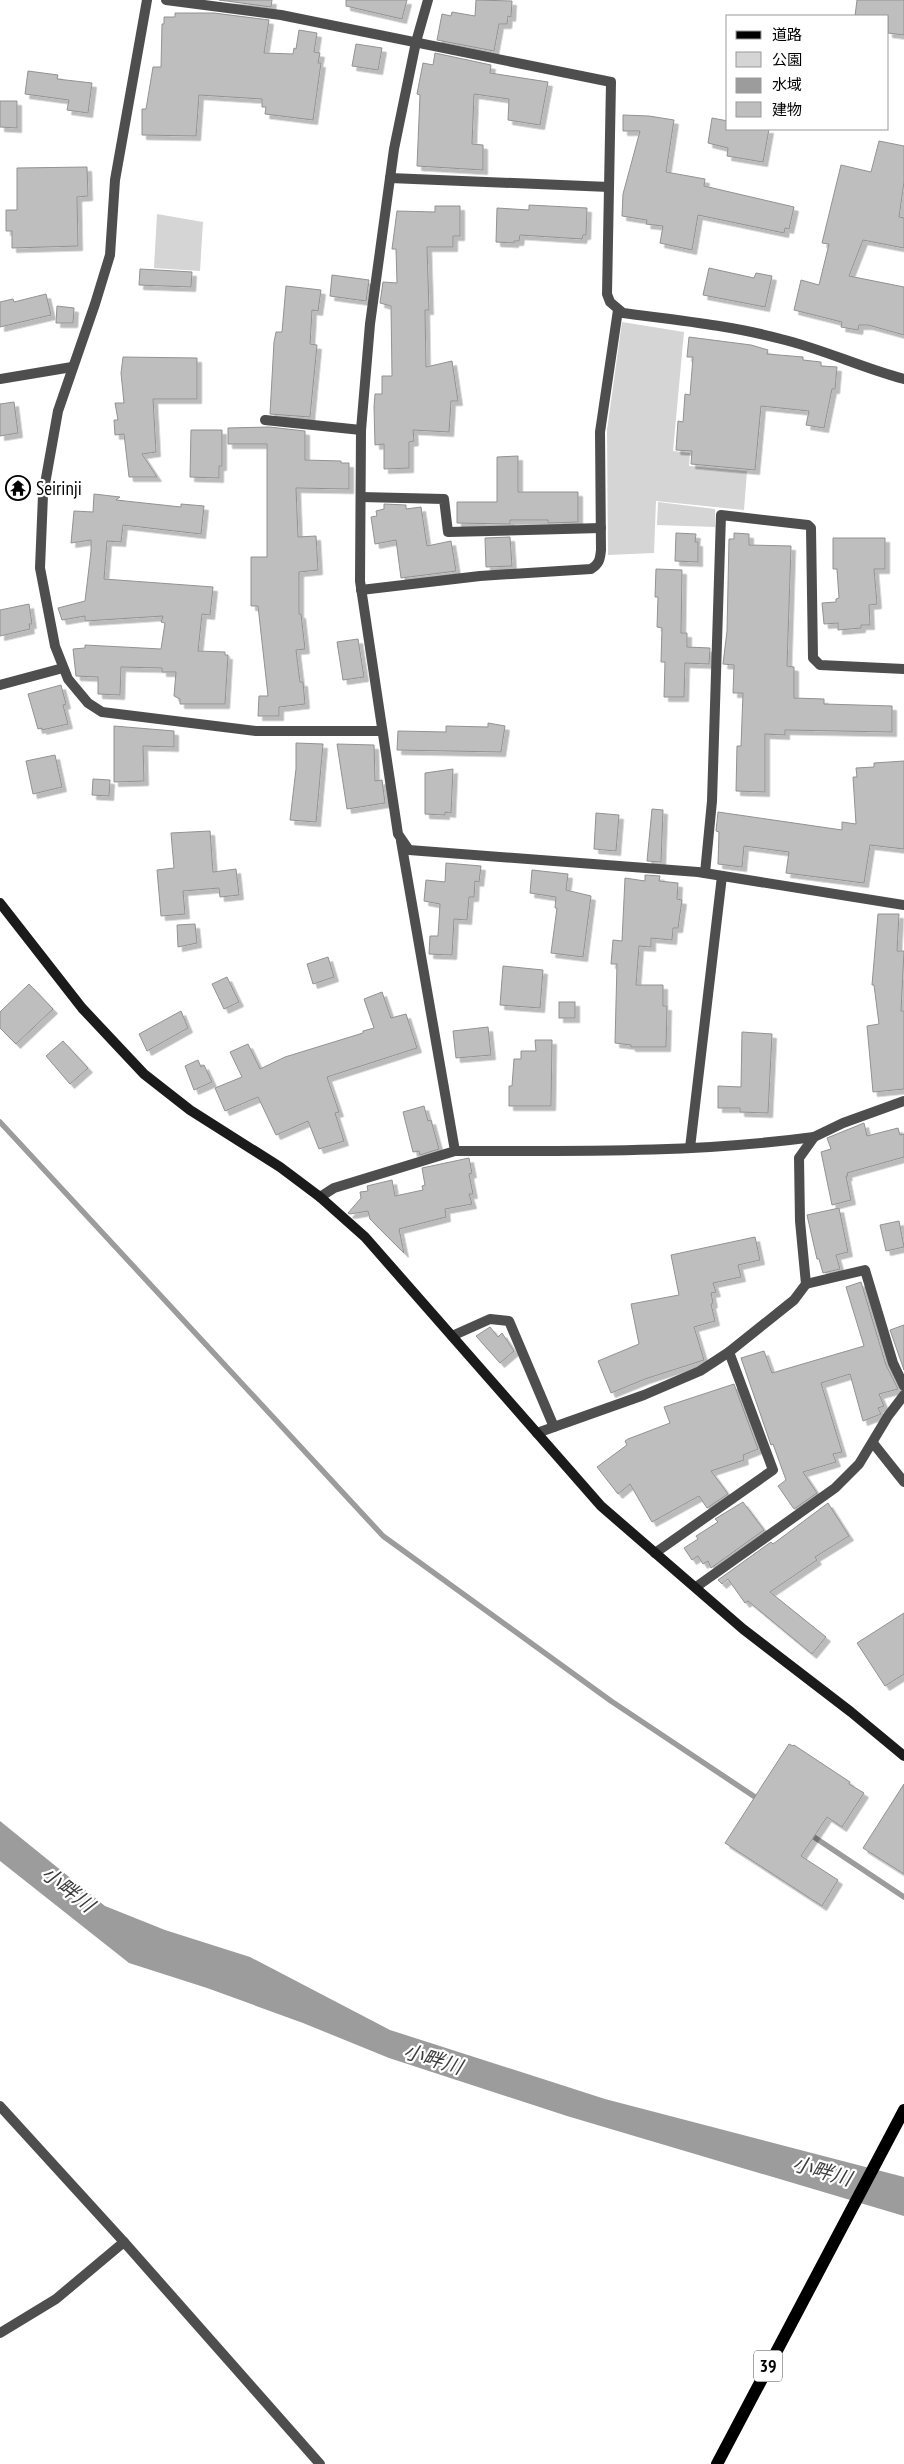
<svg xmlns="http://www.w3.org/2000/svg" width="904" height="2464" font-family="'PT Sans Narrow','Noto Sans JP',sans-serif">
	<defs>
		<filter id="shadow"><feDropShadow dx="4.5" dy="4.5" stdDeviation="0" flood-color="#0004"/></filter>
	</defs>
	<rect width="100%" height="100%" fill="#fff"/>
	<g fill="#d5d5d5">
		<path d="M157,214L203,222L200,271L154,268Z"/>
		<path d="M622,322L684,332L673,451L690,453L689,466L747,471L744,510L656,501L654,553L608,555L607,430Z"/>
		<path d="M658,502L715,509V527L657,525Z"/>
	</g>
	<path fill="#9c9c9c" d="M0,1821L105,1906L165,1930L250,1957L390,2030L605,2099L904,2177V2216L567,2116L389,2058L303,2023L207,1988L129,1963L0,1861Z"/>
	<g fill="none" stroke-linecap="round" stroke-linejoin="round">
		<g stroke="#9c9c9c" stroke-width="5.5">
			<path d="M0,1122L383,1536L611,1701L761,1801"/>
			<path d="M808,1833L904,1897"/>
		</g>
	</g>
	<g fill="#bebebe" stroke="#929292" filter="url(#shadow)">
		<path d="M219,0H272L271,7Z"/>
		<path d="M346,0H407L402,19L346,6Z"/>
		<path d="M476,0L512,1L511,17L508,16L507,24H499L494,51L437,40L442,14L451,16L452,12L475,16Z"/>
		<path d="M857,0H904V35L888,33V16H855Z"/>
		<path d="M175,13H214L269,20L264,53L293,54L294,48L296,49L299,30L317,33L314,52L320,53L318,63H321L313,120L265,114L266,107H262V99L199,95L196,136L142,135V109H146L153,67H161L162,24H164V17H175Z"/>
		<path d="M356,44L382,48L378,70L352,66Z"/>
		<path d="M435,53L491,65L490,73L548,82L540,125L508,120L509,99L474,94L472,144L483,145V170L417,166L420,95L417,94L423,63L433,65Z"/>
		<path d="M28,71L58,75L57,79L92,83L88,113L67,110L69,100L25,94Z"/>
		<path d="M0,101H17V128L0,127Z"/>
		<path d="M623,115L649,116L674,120L666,172L705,179L704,186L794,207L789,229L785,228L784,233L698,215L692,250L660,243L663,226L646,224L647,220L622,216L623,194L640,131H623Z"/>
		<path d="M712,118L728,121V129H769L763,162L727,156L728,148L708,143Z"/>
		<path d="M879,141L904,146V182L899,217L904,218V248L863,240L849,276L904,287V335L868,325H859L858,330L841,327L842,322L794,310L801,280L819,285L829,244L822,243L841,165L871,172Z"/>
		<path d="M87,167L88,196L77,197L78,246L12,248V231H6V210H17V168Z"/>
		<path d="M529,205L587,208L586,235H583L582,239L520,235L519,241H514V243L496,242L497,208L529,210Z"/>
		<path d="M435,206H460V236H453V247H427L429,310H425L426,367L452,361L458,401H451L449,432L413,430L414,441L409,442V468L384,469V444L375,445L374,407L375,394H382V376H392L391,306L380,303L383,282L397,283L396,249H392L397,211L435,212Z"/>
		<path d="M709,268L754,278L756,273L772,276L765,307L703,295Z"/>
		<path d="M140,269L192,272L191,287L139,285Z"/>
		<path d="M332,275L369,280L366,301L330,296Z"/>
		<path d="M286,286L321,290L318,311L312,310L311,328L310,344L317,345L310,417L270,414L274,342L276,332H282Z"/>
		<path d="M46,294L51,315L0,327V302L13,299L14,302Z"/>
		<path d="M57,306L74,308L73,323H56Z"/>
		<path d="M689,337L751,345L768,350L767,354L803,357V360L821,362V366L837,367L835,389H832L824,428L806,425L809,411L761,406L755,470L691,464L692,451L676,450L678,421L683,422L685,394L690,395L693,357H687Z"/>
		<path d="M123,357L197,358V399H153L156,452L142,454L157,477H129L124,434L115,435L114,420H118L115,403H124L121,373Z"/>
		<path d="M14,402L18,433L0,436V404Z"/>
		<path d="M269,427L305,431V460L341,461V463H349V489L296,488L298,537L316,536L318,570L299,572V614H301L305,649L296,650L300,682H303L305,704L279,707V716H258L259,696H268L258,606H251V557H267V444H228V428Z"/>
		<path d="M191,430H222V466H219V478L190,477Z"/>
		<path d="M518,456V492H578V522L548,523V520H510V524L457,523V502H497V457Z"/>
		<path d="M94,494L120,497L116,500L181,507V504L204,506L201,534L123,525L121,542L107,541L104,579L213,587L210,615L202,614L198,651L225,652V655H228L225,704H180V699L174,696L176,672H162V668L121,667L120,695L98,694V677L76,676L73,649L85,648V645L161,649L165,623L161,622L163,616L85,621V616L62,620L58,608L85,601L91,551V540L71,543L74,511L93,512Z"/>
		<path d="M384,504L406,505V509L421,507L427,546L451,541L456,571L401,578L396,540L375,544L371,517L377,516L376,511L384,509Z"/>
		<path d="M676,533L696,534L695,542H698V562L675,561Z"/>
		<path d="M734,533L749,534V545L791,546L787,666L794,667V698L824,699V704L892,706V732L785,730V735L765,734V792L736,791L737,746H741L743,693H733L734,665L723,664L727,631L729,539H734Z"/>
		<path d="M510,537L512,566L486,567L485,538Z"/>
		<path d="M833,538H885V569H874L877,604L869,605L870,625H861V628L838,630V623L824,624L822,603L836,602V599L839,598L837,569H833Z"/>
		<path d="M656,569L682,570L681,633H687V647L710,648L709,664L685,663L684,697H664L665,662H661L662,628L657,627L658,597H655Z"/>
		<path d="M29,604L32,624H29L30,629L0,636V610Z"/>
		<path d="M358,639L364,677L343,680L337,642Z"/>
		<path d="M61,685L66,704L63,705L68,724L42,730V728L38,729L28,694Z"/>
		<path d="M488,723L505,726L501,752L397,750L398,731L446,732V726L488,727Z"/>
		<path d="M114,726L174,731V747L143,746L144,781L114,782Z"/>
		<path d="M296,743L323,744L316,822L290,820L296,769Z"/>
		<path d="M337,744L374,745L375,781L382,780L385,803L347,809Z"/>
		<path d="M55,755L62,787L33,794L26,761Z"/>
		<path d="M904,761V849L870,845L864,883L786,873L789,852L744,846L742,867L718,864L719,832L716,831L718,812L842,830V822L856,824L853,777H857L856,768L874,767V763Z"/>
		<path d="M453,769L451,813L445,812V815L425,814V773Z"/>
		<path d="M93,779L110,780L109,796L92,795Z"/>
		<path d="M652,809L663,810L661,862L647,861Z"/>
		<path d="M596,813L619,815L616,851L594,849Z"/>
		<path d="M210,831L213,872L236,869L239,895L220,897L219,888L183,891L185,914L161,916L157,870L174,868L171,833Z"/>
		<path d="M446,863L481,866L479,882L475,881L474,897H469L467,920L454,919L452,955L429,954L430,936H438L440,904L424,901L426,880L445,882Z"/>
		<path d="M532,870L568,874L566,890L591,896L583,957L551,953L557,908H555L556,897L530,893Z"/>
		<path d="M645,875L660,876L659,881L678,883L677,899L682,900L678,928H673L672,940L651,938V947L639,946L636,985H663V1006H667L666,1047H631V1045L615,1043L617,964H611L613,940L622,941L625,878L645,881Z"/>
		<path d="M878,914H899L897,951H904L901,1011H904V1089L873,1092L867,1026L879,1024L874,985H872Z"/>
		<path d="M195,924L197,943L178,947L177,925Z"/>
		<path d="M328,957L334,977L313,984L307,964Z"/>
		<path d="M503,966L543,970L540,1008L500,1005Z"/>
		<path d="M227,977L239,1002L224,1009L212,984Z"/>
		<path d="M29,984L53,1009L16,1044L0,1028V1012Z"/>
		<path d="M382,992L391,1018L406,1014L417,1048L327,1077L339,1112L335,1113L344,1141L319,1149L308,1121L276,1135L258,1097L225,1111L215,1088L242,1077L230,1052L248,1044L260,1069L285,1057L363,1033V1031L374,1028L364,999Z"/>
		<rect x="559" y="1002" width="16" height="16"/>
		<path d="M181,1011L188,1028L147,1051L139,1034Z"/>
		<path d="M488,1027L491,1055L456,1058L453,1031Z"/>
		<path d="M742,1032L772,1034L768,1113L740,1112V1108H718V1086L741,1087Z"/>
		<path d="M535,1040H552L551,1106H509V1086H512L514,1059H521V1051H536Z"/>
		<path d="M63,1041L88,1068L70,1084L46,1056Z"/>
		<path d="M198,1060L201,1067L204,1065L212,1082L194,1090L185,1066Z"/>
		<path d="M424,1106L428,1121L431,1120L439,1149L420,1155L419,1151L413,1152L403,1112Z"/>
		<path d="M864,1123L867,1136L898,1128L900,1135L904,1134V1157L847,1173L848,1176H846L851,1200L832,1205L821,1152L831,1149L827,1138Z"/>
		<path d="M469,1158L472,1173L469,1174L473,1194H469L472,1204L445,1209L446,1217L399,1229L404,1253L370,1219L368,1211L350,1214L348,1213L361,1198L360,1192L368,1191L367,1186L392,1180L395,1196L423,1190L422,1186L425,1185L422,1168Z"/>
		<path d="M839,1208L848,1252L836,1255L840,1269L823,1273L819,1259H817L807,1215Z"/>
		<path d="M899,1221L904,1247L886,1251L880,1225Z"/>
		<path d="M755,1237L760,1260L738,1265L741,1277L713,1283L716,1292L711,1293L713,1303L711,1304L715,1321L694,1327L704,1360L645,1379L611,1393L598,1361L639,1344L631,1304L679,1295L671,1255Z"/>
		<path d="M861,1282L886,1365L898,1389L879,1394L884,1406L878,1408L881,1414L863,1421L850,1374L821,1383L842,1452L833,1454L836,1462L803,1472L817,1493L794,1509L778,1486L786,1480L773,1444L771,1445L741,1358L764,1351L772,1373L864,1346L846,1287Z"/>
		<path d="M904,1325V1370L890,1330Z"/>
		<path d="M490,1327L498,1337L502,1333L514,1351L500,1363L476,1336Z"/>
		<path d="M734,1384L758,1449L743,1455L744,1460L711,1471L728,1494L707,1508L699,1496L652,1522L630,1484L618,1494L597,1467L627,1445L625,1441L628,1439L670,1423L664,1407Z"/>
		<path d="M743,1502L764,1530L711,1568L708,1561L703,1564L698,1556L692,1560L684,1548L698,1539L696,1536L718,1522L715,1519Z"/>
		<path d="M828,1503L849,1536L815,1557L817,1560L770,1592L826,1637L812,1654L748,1601L745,1603L728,1579L722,1584L718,1580L771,1542L773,1544Z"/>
		<path d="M904,1613V1674L885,1686L857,1643Z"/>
		<path d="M789,1744L793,1746L794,1745L850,1782L849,1784L864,1793L842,1827L827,1817L801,1856L838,1880L822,1906L725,1843Z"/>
		<path d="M904,1784V1874L863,1848Z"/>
	</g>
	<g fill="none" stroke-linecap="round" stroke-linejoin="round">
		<g stroke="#4e4e4e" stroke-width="10">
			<path d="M147,0L115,180L110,255L95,304L58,411L43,495L40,568L55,646L68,679L88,703L102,712L256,731H382"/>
			<path d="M166,0L281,15L611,82L607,294L610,302L623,313C675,320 729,325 781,339C823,349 862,368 904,379"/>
			<path d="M428,0L416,42L394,149L370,324L361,430L360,581L398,834L409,850L698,872L904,905"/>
			<path d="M390,178L609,187"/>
			<path d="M0,379L72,367"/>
			<path d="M265,420L361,430"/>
			<path d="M361,497L444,499L448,532L601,528"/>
			<path d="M361,590L480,576L591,569C599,564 600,560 601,550L600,432L618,310"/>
			<path d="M0,685L63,668"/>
			<path d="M705,873L712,801L721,515L808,525L811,528L813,658L820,665L904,669"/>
			<path d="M690,1148L722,876"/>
			<path d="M455,1151C575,1151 695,1153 814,1137"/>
			<path d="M320,1197L334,1188L455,1151L401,841"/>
			<path d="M806,1284L865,1270L893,1363L904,1386"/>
			<path d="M452,1336L490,1319L509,1321L554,1427"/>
			<path d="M537,1433L644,1395L700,1371L729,1352L794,1300L806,1284L800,1221L799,1158L814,1137L843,1123L904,1101"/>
			<path d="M873,1443L904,1482"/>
			<path d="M655,1553L773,1470L729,1352"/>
			<path d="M696,1587L835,1488L859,1464L888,1416L904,1395"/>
			<path d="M0,2106L124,2242"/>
			<path d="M0,2333L56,2299L124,2242L320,2464"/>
		</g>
		<path stroke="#1b1b1b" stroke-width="10" d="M0,903L82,1008L144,1074L190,1110L280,1167L320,1197L365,1237L601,1506L743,1629L851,1712L904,1756"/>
		<path stroke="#000" stroke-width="12" d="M717,2464L904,2110"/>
	</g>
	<defs>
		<symbol id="temple-ring" viewBox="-11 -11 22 22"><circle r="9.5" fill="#fff" stroke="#000" stroke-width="1.5"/><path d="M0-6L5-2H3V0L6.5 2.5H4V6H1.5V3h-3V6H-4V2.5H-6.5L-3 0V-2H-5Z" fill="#000"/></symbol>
	</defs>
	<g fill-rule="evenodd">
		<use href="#temple-ring" x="4" y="474" width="28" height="28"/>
	</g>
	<g text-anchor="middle" stroke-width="4.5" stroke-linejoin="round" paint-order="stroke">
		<rect fill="#fff" stroke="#4c4c4c" stroke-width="1" x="754" y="2350.5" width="28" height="31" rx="4"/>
		<g font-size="18" font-weight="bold" fill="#000">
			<text x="768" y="2372">39</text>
		</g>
		<g font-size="19" fill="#000" stroke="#fff" text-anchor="start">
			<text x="36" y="495">Seirinji</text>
		</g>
		<g font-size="20" font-style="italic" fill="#3d3d3d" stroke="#fff">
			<text transform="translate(68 1889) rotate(38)" y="7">小畔川</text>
			<text transform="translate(433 2059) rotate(17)" y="7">小畔川</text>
			<text transform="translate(822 2171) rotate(16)" y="7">小畔川</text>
		</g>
	</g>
	<rect x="726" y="15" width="162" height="115" fill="#ffffff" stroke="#999999"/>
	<rect x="736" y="31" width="25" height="8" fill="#000000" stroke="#999999"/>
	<text x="772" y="40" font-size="15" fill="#000000">道路</text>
	<rect x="736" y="52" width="25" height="15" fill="#d5d5d5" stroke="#999999"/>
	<text x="772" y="65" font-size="15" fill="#000000">公園</text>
	<rect x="736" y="78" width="25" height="15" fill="#9c9c9c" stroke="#999999"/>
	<text x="772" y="90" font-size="15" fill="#000000">水域</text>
	<rect x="736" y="102" width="25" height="15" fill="#bebebe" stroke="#999999"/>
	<text x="772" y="115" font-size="15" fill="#000000">建物</text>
</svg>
